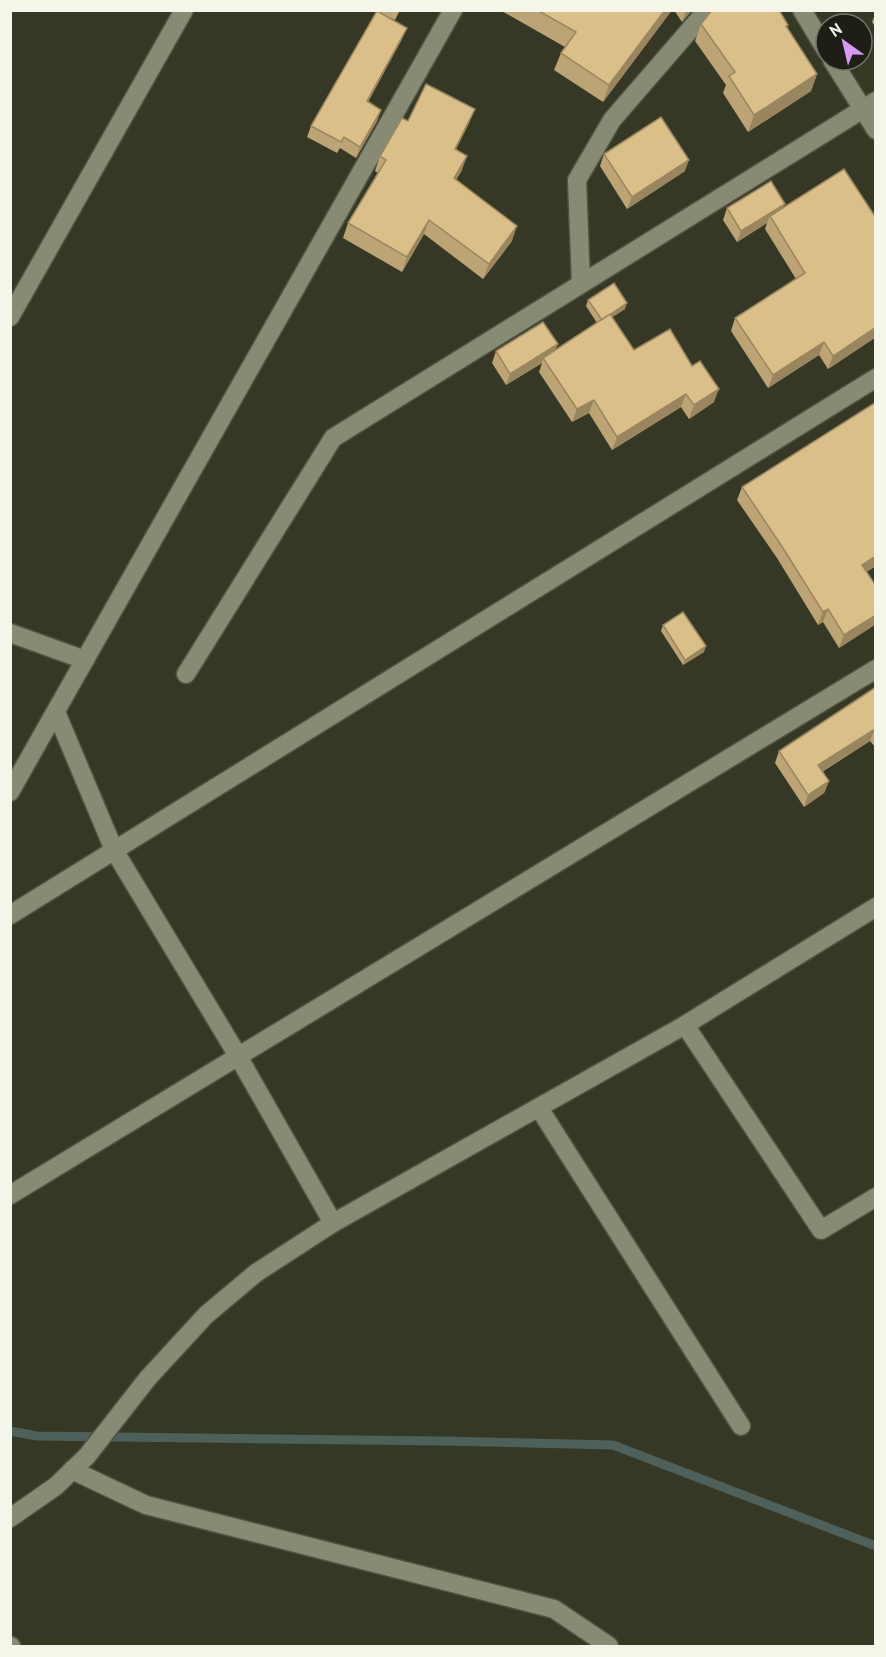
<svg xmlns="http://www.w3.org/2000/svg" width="886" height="1657" font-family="'PT Sans',sans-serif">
	<rect width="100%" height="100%" fill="#353824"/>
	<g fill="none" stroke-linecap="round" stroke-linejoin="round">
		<path stroke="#4e605a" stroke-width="9" d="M10,1431L37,1436L441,1441L613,1445L876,1546"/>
		<defs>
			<g id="minor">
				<path d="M802,10L826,50"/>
				<path d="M832,60L876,130"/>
				<path d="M581,284L577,180L612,120L707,10"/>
				<path d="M10,317L184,10"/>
				<path d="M10,633L85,660"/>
				<path d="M186,674L333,438L876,101"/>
				<path d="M56,712L114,850L238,1056L333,1223"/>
				<path d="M10,792L453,10"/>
				<path d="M10,915L876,378"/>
				<path d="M685,1025L821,1230L876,1197"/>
				<path d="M539,1108L741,1426"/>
				<path d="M10,1195L876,669"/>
				<path d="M72,1470L146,1505L554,1609L609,1646"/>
				<path d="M10,1518L56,1486L87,1456L148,1378L206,1315L256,1273L333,1223L685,1025L876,907"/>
				<path d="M10,1646H11"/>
			</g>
		</defs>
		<use href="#minor" stroke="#505341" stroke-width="21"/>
		<use href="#minor" stroke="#878b74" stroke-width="18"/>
	</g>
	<g fill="#bca475">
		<path d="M374,10H400L395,20L385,16L402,39L368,102L381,110L377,121L356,158L340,148L337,153L307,137L311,126L376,12Z"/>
		<path d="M500,10H672L603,102L554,70L561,53L565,47Z"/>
		<path d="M674,10H692L682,22Z"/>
		<path d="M876,12V28L872,22Z"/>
		<path d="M701,24L788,25L787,28L817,74L811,91L748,132L723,93L726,85L695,41Z"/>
		<path d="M408,121L469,123L456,149L462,170L456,180L512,241L483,279L424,234L402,272L343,238L348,223L378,173L375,171L380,156Z"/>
		<path d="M604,154L685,171L627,209L600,166Z"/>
		<path d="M727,208H783L876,218V337L828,369L819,355L768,388L731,331L735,318L796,279L765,229L767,223L737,242L723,220Z"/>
		<path d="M588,300L625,309L612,317L634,350L714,402L689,419L681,407L612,450L589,413L572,422L539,372L542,363L506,385L492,363L496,351H555L597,323L586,306Z"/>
		<path d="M876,402V566L866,572L876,586V624L839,648L823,622L818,625L777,558L737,500L742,487Z"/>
		<path d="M663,625L704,652L683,665L661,631Z"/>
		<path d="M876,687V748L870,741L822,772L829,781L824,793L804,807L775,763L779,751Z"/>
	</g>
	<g fill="#99865f">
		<path d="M665,10H672L603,102L609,85Z"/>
		<path d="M686,10H692L682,22Z"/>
		<path d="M407,28L402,39L362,112L367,101Z"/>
		<path d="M817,74L811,91L748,132L754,115Z"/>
		<path d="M475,109L469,123L449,163L455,149Z"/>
		<path d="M381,110L377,121L356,158L360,147Z"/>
		<path d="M467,156L462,170L448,193L454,178Z"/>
		<path d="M689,160L685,171L627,209L632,197Z"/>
		<path d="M785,204L780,215L770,216L767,223L737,242L741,231Z"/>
		<path d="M429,220L424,234L402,272L407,257Z"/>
		<path d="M517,226L512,241L483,279L489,264Z"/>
		<path d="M627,303L625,309L599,326L602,320Z"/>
		<path d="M876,327V337L828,369L833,356Z"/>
		<path d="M824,342L819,355L768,388L773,375Z"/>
		<path d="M558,344L553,356L543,358L542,363L506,385L510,374Z"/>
		<path d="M719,389L714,402L689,419L694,405Z"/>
		<path d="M686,394L681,407L612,450L617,437Z"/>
		<path d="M594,400L589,413L572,422L577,409Z"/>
		<path d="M876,556V566L857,578L862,565Z"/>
		<path d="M828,609L823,622L818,625L823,612Z"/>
		<path d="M876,615V624L839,648L844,635Z"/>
		<path d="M706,646L704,652L683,665L685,660Z"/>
		<path d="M875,729L870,741L813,777L818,765Z"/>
		<path d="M829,781L824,793L804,807L808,795Z"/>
	</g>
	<g fill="#dbbf88" stroke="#99865f" stroke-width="1.5">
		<path d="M537,10H665L609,85L561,53L576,32Z"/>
		<path d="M712,10H779L788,25L786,26L817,74L754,115L729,76L735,72L701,24Z"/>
		<path d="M377,11L407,28L367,101L381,110L360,147L344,137L341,142L311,126Z"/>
		<path d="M426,84L475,109L455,149L467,156L454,178L517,226L489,264L429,220L407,257L348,223L386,160L380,156L402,118L408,121Z"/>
		<path d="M661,117L689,160L632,197L604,154Z"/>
		<path d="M844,169L876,218V327L833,356L824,342L773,375L735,318L805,273L770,216Z"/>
		<path d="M771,181L785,204L741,231L727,208Z"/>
		<path d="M614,283L627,303L602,320L588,300Z"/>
		<path d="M610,314L634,350L670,329L692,366L700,361L719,389L694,405L686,394L617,437L594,400L577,409L543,358Z"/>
		<path d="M543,322L558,344L510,374L496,351Z"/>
		<path d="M876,402V556L862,565L876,586V615L844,635L828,609L823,612L781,545L742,487Z"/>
		<path d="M683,612L706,646L685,660L663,625Z"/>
		<path d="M876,687V730L875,729L818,765L829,781L808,795L779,751Z"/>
	</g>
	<rect width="886" height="1657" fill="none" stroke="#f3f6e9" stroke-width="24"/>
	<g transform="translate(844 42) rotate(326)"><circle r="28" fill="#1d1f16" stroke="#73756a" stroke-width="1.5"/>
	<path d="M0-4.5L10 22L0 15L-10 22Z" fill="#d99af7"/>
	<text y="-9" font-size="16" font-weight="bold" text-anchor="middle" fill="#f3f6e9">N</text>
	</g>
</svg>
